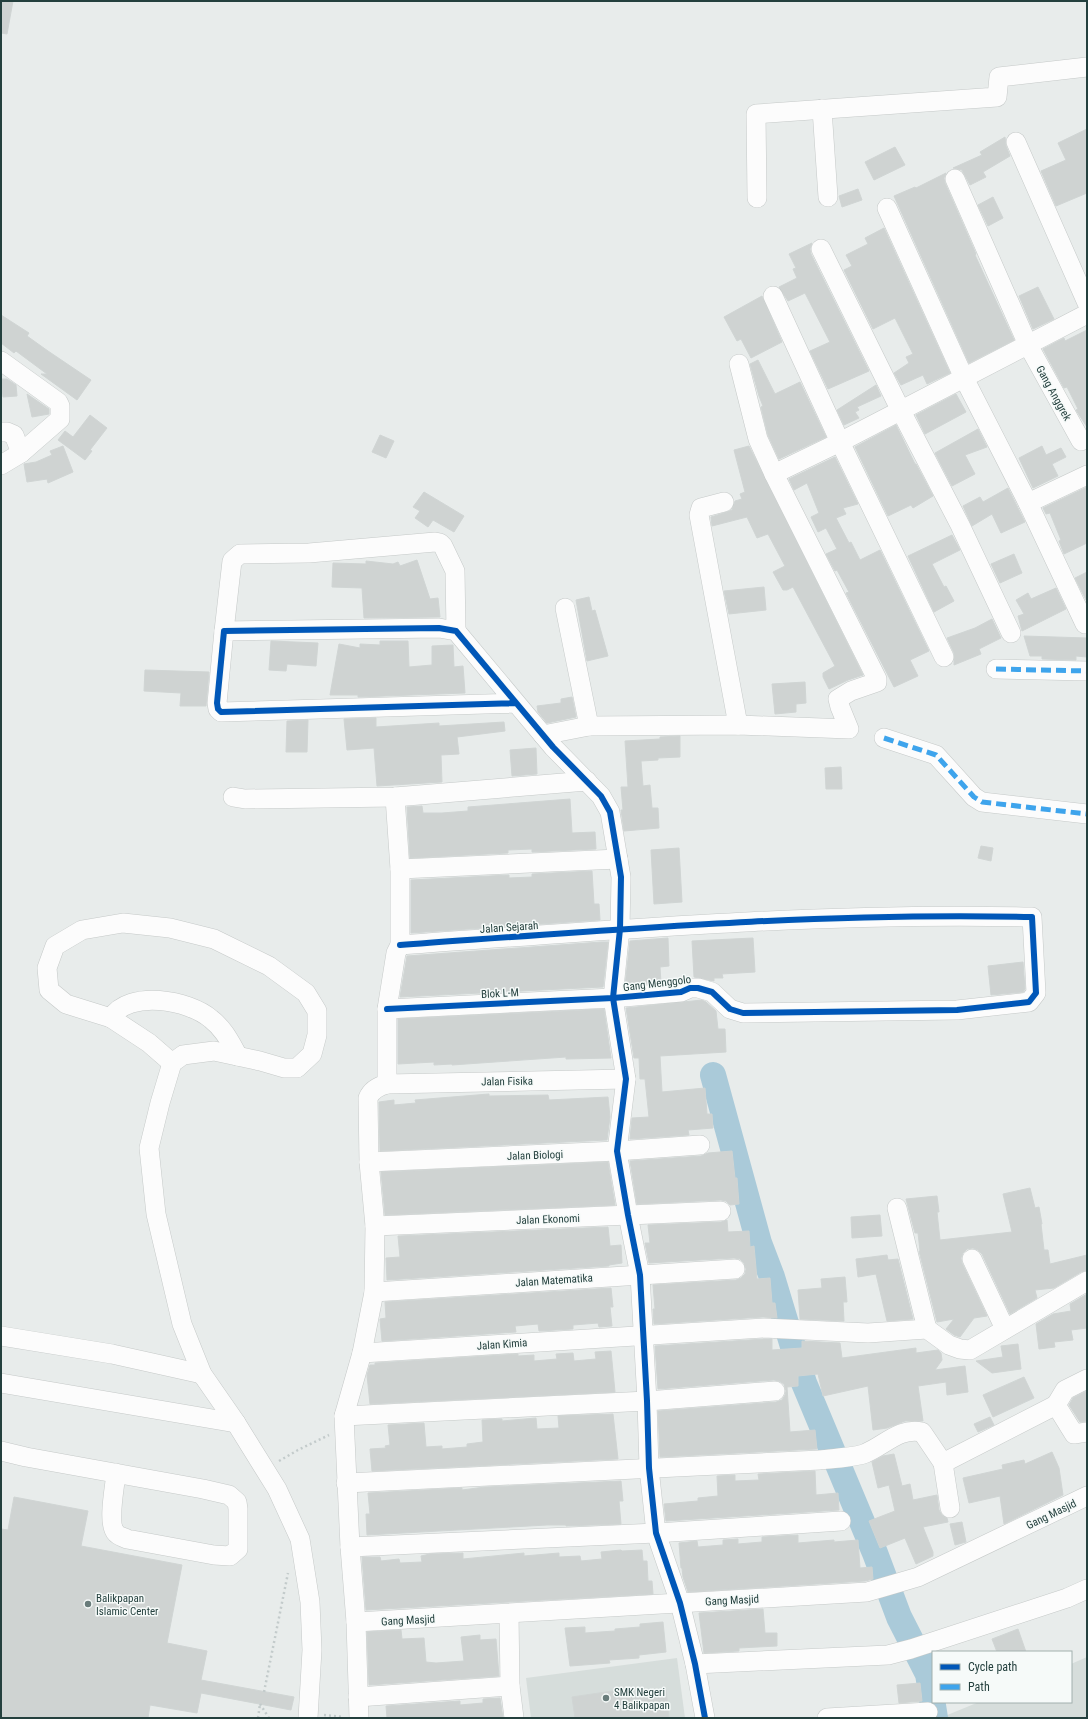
<svg xmlns="http://www.w3.org/2000/svg" width="1088" height="1719" font-family="'Roboto Condensed',sans-serif">
	<rect width="100%" height="100%" fill="#e8eceb"/>
	<g fill="#d6dddb">
		<path d="M1087,1657V1718H940L979,1702H1071V1664Z"/>
		<path d="M677,1658L685,1718H531L526,1678Z"/>
	</g>
	<g fill="none" stroke-linecap="round" stroke-linejoin="round">
		<path stroke="#aacad9" stroke-width="26" d="M713,1075L759,1243L772,1277L804,1383L875,1553L899,1617L928,1674L935,1718"/>
	</g>
	<g fill="#cfd3d2" stroke="#d0d5d4">
		<path d="M1,1H13L7,34L1,33Z"/>
		<path d="M1087,129V193L1056,206L1041,171L1066,160L1058,143Z"/>
		<path d="M1005,137L1006,146L1010,156L983,172L986,177L970,185L962,170L953,168L982,155L980,152Z"/>
		<path d="M895,147L905,165L874,180L865,162Z"/>
		<path d="M946,173L944,178L945,183L976,254L975,255L1014,340L969,363L894,196L915,187L916,188Z"/>
		<path d="M858,189L862,200L842,207L839,196Z"/>
		<path d="M993,197L1003,218L988,226L978,205Z"/>
		<path d="M884,228L950,373L927,384L923,375L901,385L894,373L909,363L906,357L913,354L895,318L873,329L844,270L852,266L846,255L868,244L865,238Z"/>
		<path d="M812,243L810,249L811,254L869,371L828,389L810,351L830,342L805,293L788,301L779,287L797,278L793,269L796,268L789,254Z"/>
		<path d="M1038,287L1054,319L1033,329L1019,296Z"/>
		<path d="M762,296L782,342L751,358L741,339L737,341L724,317Z"/>
		<path d="M1,315L29,333L27,336L48,351L91,380L77,400L41,374H47L16,351L14,353L1,343Z"/>
		<path d="M1087,330V427L1076,410L1078,409L1067,387L1064,388L1043,349L1064,338L1065,341Z"/>
		<path d="M758,360L775,394L800,382L826,437L779,459L768,435L761,407L763,406L759,396L750,364Z"/>
		<path d="M1,379H7L16,385L17,396L3,397Z"/>
		<path d="M876,385L881,396L857,407L859,410L855,412L859,418L844,425L837,410Z"/>
		<path d="M27,394L49,409V414L32,417Z"/>
		<path d="M956,394L966,412L925,434L916,415Z"/>
		<path d="M90,415L107,428L90,450L92,451L85,460L58,440L65,431L73,437Z"/>
		<path d="M896,425L915,464H916L933,496L913,508L911,505L888,516L855,447Z"/>
		<path d="M978,429L987,447L965,455L975,474L952,486L935,453Z"/>
		<path d="M380,435L394,441L386,458L372,452Z"/>
		<path d="M63,446L73,472L48,483L47,479L27,482L24,464L36,462L52,455L50,451Z"/>
		<path d="M749,446L863,675L848,680L829,689L823,677V673L835,666L793,587L787,590H783L773,572L785,566L768,534L757,538L747,517L712,526L711,517L727,512L732,510L735,501L742,499L740,494L745,492L734,450Z"/>
		<path d="M1042,446L1046,455L1061,448L1066,457L1052,464L1058,476L1033,488L1019,458Z"/>
		<path d="M835,457L858,504L843,508L846,514L836,518L849,543L851,542L860,560L880,550L929,651L910,660L918,676L894,687L846,593L849,592L837,570L835,571L826,554L837,549L826,528L818,532L811,517L819,513L807,483L794,490L789,479Z"/>
		<path d="M1087,487V543L1064,554L1059,541L1061,540L1050,513L1046,514L1043,508Z"/>
		<path d="M1008,488L1025,522L1001,533L992,514L972,526L963,506L980,497L983,502Z"/>
		<path d="M424,492L464,516L454,532L433,520L428,527L415,518L420,511L413,507Z"/>
		<path d="M952,535L960,550L932,564L944,587L946,586L954,601L934,612L908,556Z"/>
		<path d="M1014,554L1022,573L1000,583L991,564Z"/>
		<path d="M417,560L430,599L438,598L440,617L364,618L362,588L332,587L333,563L366,564V561L393,564L398,562L400,566Z"/>
		<path d="M1087,572V599L1086,600L1075,578Z"/>
		<path d="M764,587L766,610L729,614L724,591Z"/>
		<path d="M1056,588L1066,609L1022,631L1018,616L1024,614L1016,600L1028,593L1031,599Z"/>
		<path d="M589,597L592,611L595,610L608,656L587,661L576,600Z"/>
		<path d="M992,619L1001,638L979,649L981,654L954,665V653L947,638L975,628Z"/>
		<path d="M1024,636L1087,638V657L1076,656V660L1042,659V656H1030Z"/>
		<path d="M271,641L318,643L316,666L287,664L286,671L269,670Z"/>
		<path d="M380,641H408L409,667L432,665V646L453,645L454,667L463,666L465,693L358,697V695H330L339,644L360,648V644L380,645Z"/>
		<path d="M145,670L209,672L206,706H180L181,693L144,691Z"/>
		<path d="M805,682L806,703L796,704V712L775,714L772,684Z"/>
		<path d="M572,697L576,717L547,723L538,712L537,706L561,703V699Z"/>
		<path d="M376,718V727L439,723V726L504,722L505,731L457,737L459,754L441,755L442,782L377,786L374,748L347,750L344,719Z"/>
		<path d="M308,720L307,752H286L287,721Z"/>
		<path d="M680,736V757L658,758V760L641,761L643,786L650,785L652,808H658L659,828L624,831L621,810H623L621,787H628L625,741L660,739V737Z"/>
		<path d="M536,748L537,774L512,776L510,750Z"/>
		<path d="M841,767L842,789H826L825,768Z"/>
		<path d="M570,799L572,833L595,832L596,849L532,852V849L508,850V853L410,858L407,807L422,806L423,813H442L468,811V807Z"/>
		<path d="M981,846L993,848L991,861L978,858Z"/>
		<path d="M679,848L682,902L654,904L651,850Z"/>
		<path d="M592,871L594,904H599L600,920L411,933V880L509,875V878L532,877V874Z"/>
		<path d="M668,938L669,966L660,967L661,983L625,986L630,941Z"/>
		<path d="M753,938L755,972L722,974L723,978H714V981L694,977L692,941Z"/>
		<path d="M601,942H608L603,987L400,997L407,956Z"/>
		<path d="M1023,962L1025,989L1023,992L991,995L988,966Z"/>
		<path d="M702,1000L706,1002L716,1011L718,1029H725L726,1052L660,1056L662,1092L705,1088L707,1114H712L713,1128L688,1130L689,1135L630,1139L632,1118L649,1117L645,1079H640L639,1058H634L626,1008Z"/>
		<path d="M604,1009L611,1058L566,1059V1057L452,1065V1064L434,1065V1062L398,1064V1019Z"/>
		<path d="M489,1094V1096L548,1095L549,1100L608,1097L610,1117L607,1140L380,1151L379,1102L394,1100V1105L416,1103L415,1100Z"/>
		<path d="M732,1151L735,1178H737L739,1204L730,1205L726,1201L721,1200L637,1204L630,1161L701,1156L708,1153Z"/>
		<path d="M608,1162L615,1205L385,1215L381,1172Z"/>
		<path d="M1030,1188L1035,1208L1039,1207L1042,1224H1041L1044,1250H1048L1050,1264L1087,1255V1270L1081,1272L1054,1288L1035,1290L1037,1298L1010,1314L982,1254L978,1250L973,1248L967,1249L963,1253L961,1258L962,1263L987,1316L974,1318L960,1337L954,1335L946,1329L954,1319L937,1322L919,1251H920L918,1233H915L906,1199L937,1196L939,1212H937L940,1240L1012,1232L1003,1194Z"/>
		<path d="M880,1215L882,1236L852,1238L851,1217Z"/>
		<path d="M727,1220L728,1232L749,1231L750,1247L754,1246L757,1279L770,1278L772,1303H775L777,1318L763,1317L654,1324L653,1309H655L653,1285L736,1280L741,1278L745,1274L746,1269L744,1263L740,1259L734,1258L649,1263L645,1243H650L648,1225L721,1222Z"/>
		<path d="M608,1227L610,1246L621,1245L622,1263L609,1265V1266L387,1280L386,1258L400,1257L398,1236Z"/>
		<path d="M887,1255L888,1260L898,1259L913,1319L887,1321L876,1274L858,1277L856,1259Z"/>
		<path d="M845,1277L847,1302H843L844,1321L800,1319L798,1290L822,1288L821,1279Z"/>
		<path d="M611,1288L613,1307H610L612,1326L599,1327L598,1323L573,1325V1329L539,1331L538,1324L515,1326L516,1332L382,1341L380,1319L386,1318L385,1302Z"/>
		<path d="M1087,1294V1328L1071,1330L1073,1340L1054,1342L1055,1347L1039,1349L1036,1324L1053,1314L1071,1311L1070,1304Z"/>
		<path d="M764,1339H772V1350L802,1348V1341L840,1343L842,1358L916,1348V1353L938,1350L941,1353L942,1360L935,1370L965,1366L968,1392L947,1395L946,1382L918,1386L923,1421H905L887,1428L873,1430L868,1386L823,1396L818,1374L798,1376V1386L787,1387L790,1432L815,1430L817,1449L660,1457L658,1411L776,1402L782,1400L785,1395L786,1391L784,1384L779,1381L774,1380L658,1389L655,1346Z"/>
		<path d="M1018,1344L1021,1369L992,1373L976,1361L1003,1357L1001,1346Z"/>
		<path d="M611,1351L615,1392L370,1404L367,1375L370,1365H375V1363L518,1354V1356L534,1355V1361L557,1359L556,1354L573,1353L574,1361L596,1359L595,1352Z"/>
		<path d="M1024,1377L1034,1398L993,1417L983,1395Z"/>
		<path d="M1087,1391V1421L1080,1422L1069,1405L1073,1398Z"/>
		<path d="M613,1414L618,1459L372,1471L370,1449L386,1448L385,1446L390,1445L388,1425L424,1423L426,1447L442,1446V1449L467,1447V1444L483,1442L482,1420L502,1419V1421L536,1418L537,1429L559,1428L558,1416Z"/>
		<path d="M990,1417L994,1425L978,1432L974,1424Z"/>
		<path d="M1052,1452L1059,1468L1063,1495L1004,1524L1000,1496L969,1503L963,1478L1003,1469L1002,1465L1024,1460L1025,1464Z"/>
		<path d="M894,1454L902,1486L910,1484L913,1500L937,1495L939,1510L942,1515L947,1518L948,1522L923,1527L933,1552V1556L916,1564L905,1538L880,1548L869,1521L895,1511L889,1485L878,1488L872,1462L883,1456Z"/>
		<path d="M815,1471L816,1495L838,1493L839,1510L666,1521L664,1504L698,1501V1498L718,1496L717,1476L735,1475V1481L759,1480L758,1474Z"/>
		<path d="M621,1481L623,1501H619L621,1524L566,1526V1525H547L367,1535L366,1514H370L368,1493L462,1488V1490L485,1487Z"/>
		<path d="M14,1497L88,1511L81,1546L182,1565L167,1643L207,1651L201,1680L294,1697L291,1710L201,1693L197,1713L150,1705L148,1718H1V1529L8,1530Z"/>
		<path d="M962,1522L966,1542L955,1545L950,1524Z"/>
		<path d="M798,1535V1543L834,1540V1542L858,1540L860,1568L872,1567L873,1579L865,1581L688,1592L683,1577L682,1568H681L679,1543L697,1541L698,1547L723,1545V1540L738,1539V1544L762,1542V1537Z"/>
		<path d="M621,1550L622,1551L642,1550L643,1561H647L648,1581H652L653,1594L366,1610L362,1557H380L381,1561L399,1559L400,1563L422,1562L421,1556L430,1554L463,1553V1559L524,1553V1556L559,1553V1557L580,1556L581,1561L602,1559L601,1552Z"/>
		<path d="M763,1609L765,1633H777V1646L739,1648V1651L704,1653L699,1613Z"/>
		<path d="M663,1622L666,1652L639,1655V1658L609,1660L610,1663L570,1666L565,1628L585,1627V1633L615,1631V1629L640,1627V1624Z"/>
		<path d="M1018,1629L1026,1652H997L992,1639Z"/>
		<path d="M401,1630L402,1639L424,1638L426,1662L436,1663L464,1661L461,1637L480,1635V1640L496,1639L499,1676L369,1685L367,1632Z"/>
		<path d="M920,1683L922,1701L899,1703L897,1685Z"/>
		<path d="M633,1688L634,1694L666,1690L669,1718H575L572,1697Z"/>
		<path d="M500,1698L503,1718H387L386,1706L460,1701V1705L483,1703V1699Z"/>
	</g>
	<g fill="none" stroke-linecap="round" stroke-linejoin="round">
		<defs>
			<g id="minor">
				<path d="M822,109L828,197"/>
				<path d="M1016,142L1087,303"/>
				<path d="M955,179L1028,345L1081,441"/>
				<path d="M757,198L756,114L997,97L999,77L1087,67"/>
				<path d="M887,208L964,378L1028,503L1085,624"/>
				<path d="M821,249L901,411L960,525L1011,633"/>
				<path d="M773,296L840,442L944,657"/>
				<path d="M1,361L58,402L60,406V419L21,453L1,465"/>
				<path d="M739,364L758,439L774,474L840,442L1087,314"/>
				<path d="M1,432H7L14,435L21,453"/>
				<path d="M724,502L701,508L699,515L738,725"/>
				<path d="M1028,503L1087,475"/>
				<path d="M565,608L589,726"/>
				<path d="M224,631L232,561L240,554L309,553L435,542L440,543L443,546L455,571L456,631"/>
				<path d="M996,669L1087,671"/>
				<path d="M516,703L221,712L218,709L217,703L224,631L439,628L456,631L553,747L601,796L610,812L621,877L620,929L613,998L626,1079L617,1151L628,1215L640,1275L647,1401L649,1468L656,1533L680,1603L695,1664L705,1718"/>
				<path d="M543,735L589,726L738,725L849,729L840,707L838,699L851,691L877,682V679L774,474"/>
				<path d="M884,738L936,755L974,797L982,802L1087,814"/>
				<path d="M233,797L245,799L395,797L587,781"/>
				<path d="M400,869L618,859"/>
				<path d="M387,1009L613,998L681,992L690,988H698L712,992L730,1009L743,1013L957,1010L1029,1002L1036,993L1032,917C821,912 610,930 400,945"/>
				<path d="M111,1018L66,1004L49,990L47,968L55,946L82,930L123,923L170,928L214,939L269,966L306,993L317,1011V1035L312,1054L297,1068H284L260,1061L214,1051L183,1055L172,1063L160,1103L149,1148L156,1214L182,1324L202,1374L236,1423L277,1489L300,1539L310,1602L312,1650L308,1718"/>
				<path d="M172,1063L149,1043L111,1018C129,989 189,1000 211,1019C224,1029 230,1042 238,1056"/>
				<path d="M387,1084L626,1079"/>
				<path d="M369,1162L617,1151L700,1145"/>
				<path d="M897,1208L927,1329"/>
				<path d="M375,1226L721,1211"/>
				<path d="M972,1259L1005,1329"/>
				<path d="M374,1292L735,1269"/>
				<path d="M1,1336L112,1354L202,1374"/>
				<path d="M362,1353L764,1328L868,1333L927,1329L949,1345L960,1349L970,1350L1087,1281"/>
				<path d="M1,1383L236,1423"/>
				<path d="M1056,1405L1065,1390L1087,1379"/>
				<path d="M344,1416L647,1401L775,1391"/>
				<path d="M1,1451L26,1457L203,1489L229,1495L237,1502L238,1509V1549L230,1556L214,1555L127,1539C123,1537 118,1536 116,1533C107,1524 115,1486 116,1473"/>
				<path d="M943,1463L1056,1405L1074,1434L1087,1432"/>
				<path d="M346,1483L820,1460C832,1458 855,1458 866,1453C885,1445 900,1427 922,1432L943,1463L950,1508"/>
				<path d="M350,1547L656,1533L841,1521"/>
				<path d="M509,1614L510,1686L514,1718"/>
				<path d="M356,1622L867,1592L918,1577L1087,1496"/>
				<path d="M695,1664L888,1655L911,1649L1067,1598L1087,1589"/>
				<path d="M358,1697L510,1686"/>
				<path d="M359,1718L356,1622L350,1547L344,1416L362,1353L374,1292L375,1226L369,1162L368,1098C372,1089 379,1086 387,1084V1009L396,953L400,945V869L395,797"/>
				<path d="M827,1718L928,1712"/>
			</g>
		</defs>
		<use href="#minor" stroke="#c5c9c8" stroke-width="20"/>
		<g stroke="#c3cbcb" stroke-width="2.5" stroke-dasharray="2 3" stroke-linecap="butt">
			<path d="M279,1461L298,1450L329,1435"/>
			<path d="M264,1692L288,1573"/>
			<path d="M260,1704L269,1718"/>
			<path d="M324,1715L343,1717"/>
			<path d="M258,1718L260,1704"/>
		</g>
		<use href="#minor" stroke="#fcfcfc" stroke-width="19"/>
		<g stroke="#3ea4ec" stroke-width="5" stroke-dasharray="10 5" stroke-linecap="butt">
			<path d="M996,669L1087,671"/>
			<path d="M884,738L936,755L974,797L982,802L1087,814"/>
		</g>
		<defs>
			<g id="cycleway">
				<path d="M516,703L221,712L218,709L217,703L224,631L439,628L456,631L553,747L601,796L610,812L621,877L620,929L613,998L626,1079L617,1151L628,1215L640,1275L647,1401L649,1468L656,1533L680,1603L695,1664L705,1718"/>
				<path d="M387,1009L613,998L681,992L690,988H698L712,992L730,1009L743,1013L957,1010L1029,1002L1036,993L1032,917C821,912 610,930 400,945"/>
			</g>
		</defs>
		<use href="#cycleway" stroke="#f6faf9" stroke-width="8"/>
		<use href="#cycleway" stroke="#0057b8" stroke-width="6"/>
	</g>
	<g fill="#697c7b" stroke="#f6faf9" stroke-width="1.5">
		<circle cx="88" cy="1604" r="4"/>
		<circle cx="606" cy="1698" r="4"/>
	</g>
	<g text-anchor="middle" stroke-width="3" stroke-linejoin="round" paint-order="stroke">
		<g font-size="11" fill="#24403e" stroke="#f6faf9">
			<text transform="translate(1054 393) rotate(61)" y="4">Gang Anggrek</text>
			<text transform="translate(509 927) rotate(-4)" y="4">Jalan Sejarah</text>
			<text transform="translate(657 983) rotate(-7)" y="4">Gang Menggolo</text>
			<text transform="translate(500 993) rotate(-3)" y="4">Blok L-M</text>
			<text transform="translate(507 1081) rotate(-1)" y="4">Jalan Fisika</text>
			<text transform="translate(535 1155) rotate(-2)" y="4">Jalan Biologi</text>
			<text transform="translate(548 1219) rotate(-2)" y="4">Jalan Ekonomi</text>
			<text transform="translate(554 1280) rotate(-4)" y="4">Jalan Matematika</text>
			<text transform="translate(502 1344) rotate(-4)" y="4">Jalan Kimia</text>
			<text transform="translate(1051 1514) rotate(-26)" y="4">Gang Masjid</text>
			<text transform="translate(732 1600) rotate(-3)" y="4">Gang Masjid</text>
			<text transform="translate(408 1620) rotate(-3)" y="4">Gang Masjid</text>
		</g>
		<g font-size="11" fill="#24403e" stroke="#f6faf9" text-anchor="start">
			<text x="96" y="1602">Balikpapan<tspan x="96" dy="13">Islamic Center</tspan></text>
			<text x="614" y="1696">SMK Negeri<tspan x="614" dy="13">4 Balikpapan</tspan></text>
		</g>
	</g>
	<rect width="1088" height="1719" fill="none" stroke="#24403e" stroke-width="4"/>
	<rect x="932" y="1651" width="140" height="52" fill="#f6faf9" stroke="#a2b0ae"/>
	<rect x="940" y="1664" width="20" height="6" fill="#0057b8" stroke="#a2b0ae"/>
	<text x="968" y="1671" font-size="12" fill="#24403e">Cycle path</text>
	<rect x="940" y="1684" width="20" height="6" fill="#3ea4ec" stroke="#a2b0ae"/>
	<text x="968" y="1691" font-size="12" fill="#24403e">Path</text>
</svg>
